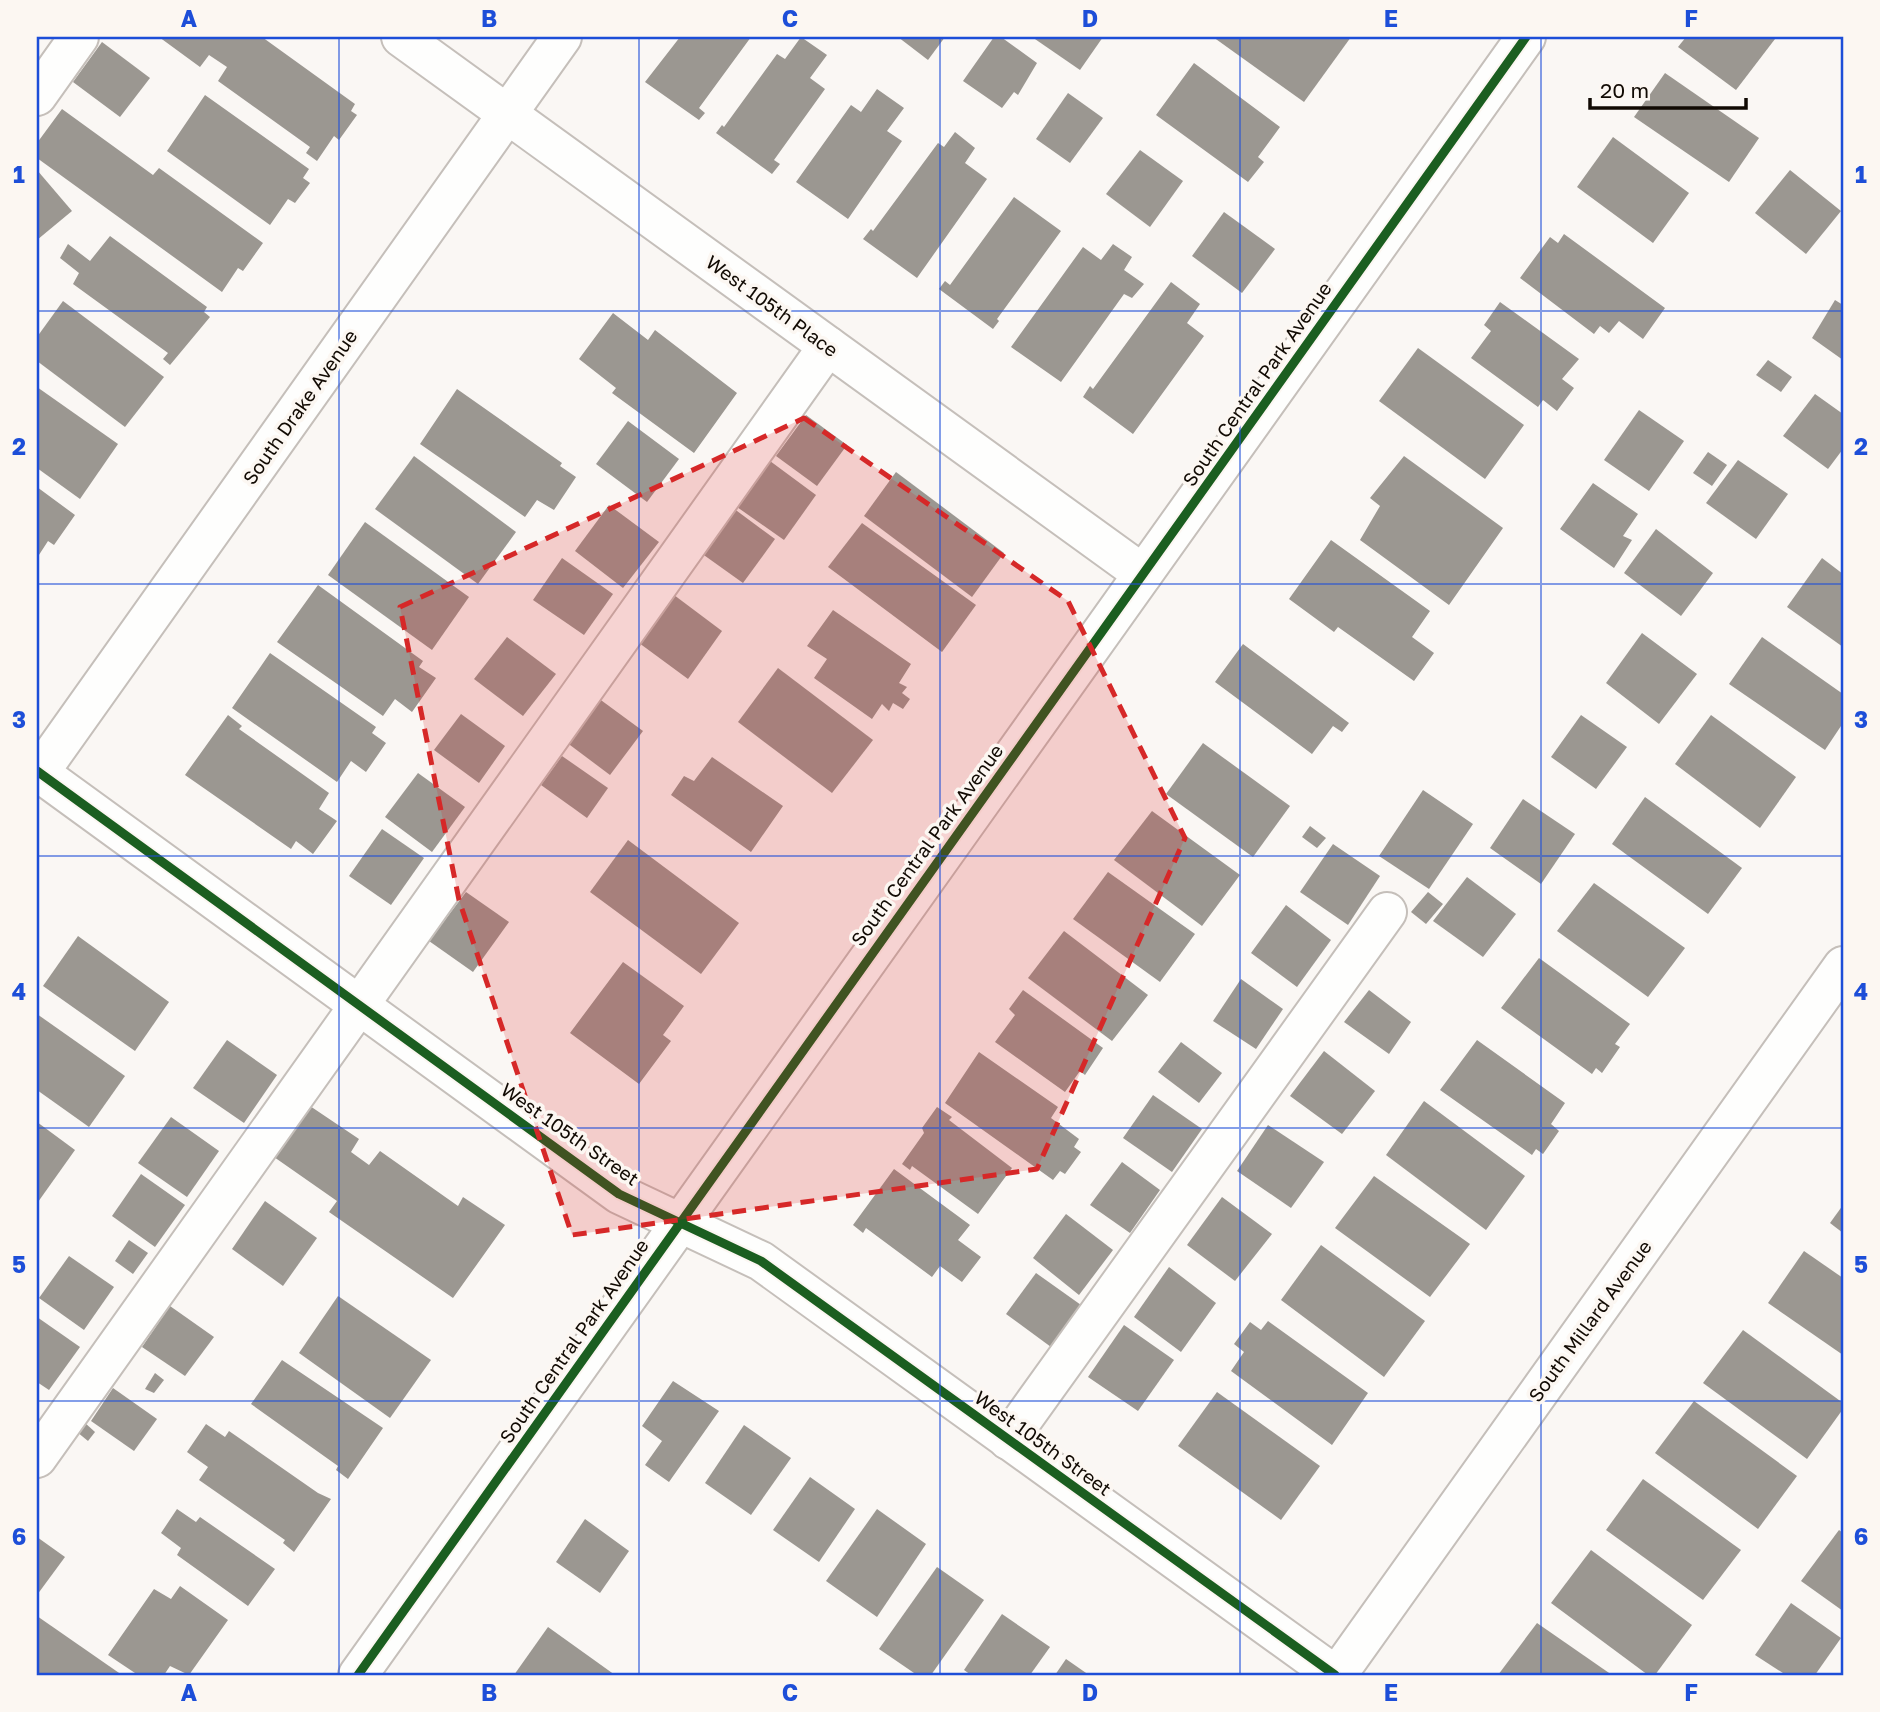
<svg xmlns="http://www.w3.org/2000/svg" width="1880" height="1712" font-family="'Golos Text',sans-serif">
	<rect width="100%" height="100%" fill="#faf7f4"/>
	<g fill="#9b9791">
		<path d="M159,37H262L355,104L351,111L357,115L339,140L334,136L317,161L306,153L310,147L218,81L227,67L209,55L200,67Z"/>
		<path d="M680,37H751L699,108L705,113L699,120L645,82Z"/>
		<path d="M801,37L827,55L810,78L825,89L774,160L780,164L772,174L716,133L722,125L724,127L777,54L785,59Z"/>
		<path d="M898,37H945L928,60Z"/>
		<path d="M994,37H1001L1037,63L1018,95L1014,92L1002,108L963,81Z"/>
		<path d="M1032,37H1103L1080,70Z"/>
		<path d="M1213,37H1351L1304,102Z"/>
		<path d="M1686,37H1772L1775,39L1736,90L1678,47Z"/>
		<path d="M102,42L150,78L120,117L73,82Z"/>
		<path d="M1194,63L1280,127L1258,157L1264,162L1248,182L1156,115Z"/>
		<path d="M1665,73L1759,138L1729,182L1634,117Z"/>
		<path d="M877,89L904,108L887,131L902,141L848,219L796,182L851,105L861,112Z"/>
		<path d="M1068,93L1103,118L1070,163L1036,139Z"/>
		<path d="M205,95L309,169L303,178L310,183L295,203L288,199L270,225L167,151Z"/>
		<path d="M62,109L153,175L159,168L263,243L243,271L238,268L222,292L37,158V143Z"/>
		<path d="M955,132L975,148L965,163L987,179L917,278L863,239L871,229L873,231L938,143L944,147Z"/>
		<path d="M1613,137L1689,193L1653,243L1577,187Z"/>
		<path d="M1140,150L1183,181L1150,227L1106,194Z"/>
		<path d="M37,170L72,211L37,240Z"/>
		<path d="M1790,170L1841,211L1806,254L1755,213Z"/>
		<path d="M1014,197L1061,231L997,319L999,321L993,329L939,289L945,281L950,285Z"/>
		<path d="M1224,212L1275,249L1242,293L1192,256Z"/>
		<path d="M1564,234L1665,308L1643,339L1619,321L1609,333L1600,326L1594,334L1520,278L1550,237L1558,243Z"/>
		<path d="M110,236L207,307L204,312L210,317L170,365L163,359L168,353L73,284L79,273L60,258L68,244L90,261Z"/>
		<path d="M1113,244L1132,257L1124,270L1144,284L1132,298L1124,294L1061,382L1011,347L1083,247L1101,260Z"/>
		<path d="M1171,282L1200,304L1187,323L1204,336L1133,434L1083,397L1090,386L1093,389Z"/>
		<path d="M1835,300L1843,305V360L1812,338Z"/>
		<path d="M63,301L164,377L125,427L37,361V337Z"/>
		<path d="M1500,302L1579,359L1562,379L1574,388L1557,411L1543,400L1538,407L1471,358L1491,331L1484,325Z"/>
		<path d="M613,313L648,340L655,330L737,393L694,453L612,393L616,388L579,359Z"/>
		<path d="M1418,348L1524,425L1485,479L1379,401Z"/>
		<path d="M1768,360L1792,377L1781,392L1756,375Z"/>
		<path d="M37,387L118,444L80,499L37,468Z"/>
		<path d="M457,389L562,463L560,466L576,477L554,510L537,500L525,517L420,444Z"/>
		<path d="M1815,394L1843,414V449L1828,469L1783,436Z"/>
		<path d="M1639,410L1684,441L1649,491L1604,460Z"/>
		<path d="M806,415L847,445L817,486L776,456Z"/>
		<path d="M628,421L679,459L647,502L596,464Z"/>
		<path d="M1708,452L1727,465L1712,486L1693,473Z"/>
		<path d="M414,456L516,532L478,584L375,509Z"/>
		<path d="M1404,456L1503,528L1449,605L1360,540L1380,506L1370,498Z"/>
		<path d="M1738,460L1788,494L1756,539L1706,503Z"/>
		<path d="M770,461L816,495L784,540L737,507Z"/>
		<path d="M896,472L1004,553L972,597L864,516Z"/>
		<path d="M1593,483L1638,514L1623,536L1632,540L1614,568L1560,529Z"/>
		<path d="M37,487L75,515L54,545L48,541L37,558Z"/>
		<path d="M609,505L659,542L623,588L575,551Z"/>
		<path d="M733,508L775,539L743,583L701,553Z"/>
		<path d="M365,522L469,597L432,650L328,575Z"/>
		<path d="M862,523L976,605L942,652L828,567Z"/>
		<path d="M1656,529L1713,573L1681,616L1624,573Z"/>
		<path d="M1331,540L1430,611L1412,637L1434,653L1414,681L1338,627L1334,632L1289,599Z"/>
		<path d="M562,558L613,594L584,635L533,600Z"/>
		<path d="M1822,558L1843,574V647L1787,607Z"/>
		<path d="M318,585L423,661L419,667L436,678L412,712L395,699L383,716L277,642Z"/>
		<path d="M670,592L722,631L688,679L635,640Z"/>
		<path d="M833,610L911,664L899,683L907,687L902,693L910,699L903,709L893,703L889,711L882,704L872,719L814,678L827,659L807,646Z"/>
		<path d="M1642,633L1697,674L1659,724L1606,683Z"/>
		<path d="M507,637L556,674L523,716L474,679Z"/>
		<path d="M1762,637L1843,694V723L1825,750L1729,684Z"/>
		<path d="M1243,644L1349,723L1342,732L1333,726L1312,754L1215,682Z"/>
		<path d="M270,653L376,727L372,733L386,743L366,772L351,761L337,782L232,708Z"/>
		<path d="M778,668L873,740L832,793L738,722Z"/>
		<path d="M594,695L643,731L610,775L562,739Z"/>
		<path d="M461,714L505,746L479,783L434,750Z"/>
		<path d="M228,715L242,726L239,729L329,793L319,809L337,821L313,854L296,841L291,849L185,775Z"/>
		<path d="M1581,715L1627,747L1596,789L1551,757Z"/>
		<path d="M1711,715L1796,777L1760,828L1675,764Z"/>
		<path d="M1203,743L1290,806L1253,857L1166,794Z"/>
		<path d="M562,756L608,788L587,818L541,785Z"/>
		<path d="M712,757L783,806L751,852L671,795L684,776L694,781Z"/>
		<path d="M418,773L465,807L432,852L385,817Z"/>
		<path d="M1423,790L1473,824L1429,889L1379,856Z"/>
		<path d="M1645,797L1742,868L1708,914L1612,844Z"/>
		<path d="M1523,799L1575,834L1541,884L1490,848Z"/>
		<path d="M1152,811L1240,875L1202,926L1114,860Z"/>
		<path d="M1310,826L1326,838L1317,848L1302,837Z"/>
		<path d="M382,829L424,858L391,905L349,876Z"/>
		<path d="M628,840L739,923L701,974L590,892Z"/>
		<path d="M1333,844L1380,876L1348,925L1300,892Z"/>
		<path d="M1108,872L1195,934L1160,982L1073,919Z"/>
		<path d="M1467,877L1516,914L1483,957L1433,921Z"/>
		<path d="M1594,883L1685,948L1648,997L1557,931Z"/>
		<path d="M466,892L509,922L473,972L429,941Z"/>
		<path d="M1428,892L1443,904L1426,924L1411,912Z"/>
		<path d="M1286,905L1331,940L1297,987L1251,953Z"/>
		<path d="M1064,931L1148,995L1112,1041L1028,978Z"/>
		<path d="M78,936L169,1002L135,1051L43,986Z"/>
		<path d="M1539,958L1630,1024L1615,1044L1620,1047L1602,1073L1596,1068L1592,1074L1501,1008Z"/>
		<path d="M623,962L684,1006L663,1035L671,1041L639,1084L570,1033Z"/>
		<path d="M1241,979L1283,1009L1256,1049L1213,1021Z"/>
		<path d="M1023,990L1103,1048L1085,1075L1080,1071L1065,1092L995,1042L1015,1015L1009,1009Z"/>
		<path d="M1369,990L1411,1022L1389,1054L1344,1022Z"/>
		<path d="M37,1014L125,1076L89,1127L37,1090Z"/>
		<path d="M227,1040L277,1075L244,1123L193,1088Z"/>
		<path d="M1477,1040L1565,1103L1551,1124L1559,1131L1543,1154L1536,1149L1532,1155L1440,1090Z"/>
		<path d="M1181,1042L1222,1073L1199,1103L1158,1072Z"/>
		<path d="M1324,1051L1375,1091L1342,1134L1290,1096Z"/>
		<path d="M979,1052L1058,1107L1051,1118L1079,1139L1074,1147L1081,1152L1065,1174L1060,1171L1053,1180L945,1103Z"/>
		<path d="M1153,1095L1202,1129L1172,1172L1123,1138Z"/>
		<path d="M1424,1101L1525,1176L1486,1230L1386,1155Z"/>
		<path d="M310,1106L359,1139L351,1152L369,1165L380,1151L458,1206L463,1197L505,1225L453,1298L329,1212L337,1201L274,1157Z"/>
		<path d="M937,1107L952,1117L949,1120L1012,1168L978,1214L912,1166L910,1170L902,1164L924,1133L922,1128Z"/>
		<path d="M171,1117L219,1151L187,1197L138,1163Z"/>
		<path d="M37,1122L75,1150L38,1202L37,1201Z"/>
		<path d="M1268,1125L1324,1162L1291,1208L1237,1171Z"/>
		<path d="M1122,1162L1160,1190L1130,1233L1090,1205Z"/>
		<path d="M894,1169L970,1225L958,1240L981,1257L962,1282L940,1266L932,1277L866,1228L863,1233L853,1225Z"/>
		<path d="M141,1174L185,1205L155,1247L112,1216Z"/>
		<path d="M1374,1176L1470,1244L1430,1297L1335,1228Z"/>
		<path d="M1222,1197L1272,1234L1235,1281L1187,1245Z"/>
		<path d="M265,1201L317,1238L283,1286L232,1249Z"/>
		<path d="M1843,1205V1233L1830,1223Z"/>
		<path d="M1066,1214L1113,1250L1079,1295L1033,1258Z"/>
		<path d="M129,1240L148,1253L133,1274L115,1261Z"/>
		<path d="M1321,1245L1425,1321L1384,1377L1281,1300Z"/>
		<path d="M1804,1251L1843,1278V1355L1768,1303Z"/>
		<path d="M69,1256L114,1287L84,1330L39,1298Z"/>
		<path d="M1169,1267L1216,1303L1181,1352L1134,1317Z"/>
		<path d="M1036,1273L1081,1305L1051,1347L1006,1314Z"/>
		<path d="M338,1296L431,1360L390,1418L299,1353Z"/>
		<path d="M170,1306L214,1337L185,1376L142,1347Z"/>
		<path d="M37,1317L80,1347L49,1390L37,1382Z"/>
		<path d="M1268,1321L1368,1393L1332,1445L1231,1371L1244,1352L1234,1344L1250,1322L1261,1330Z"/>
		<path d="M1124,1325L1174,1360L1138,1411L1088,1377Z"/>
		<path d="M1743,1330L1843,1403V1409L1807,1459L1703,1383Z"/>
		<path d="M282,1360L383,1428L348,1479L336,1470L338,1466L251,1404Z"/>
		<path d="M155,1373L164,1380L154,1393L145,1389Z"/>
		<path d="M673,1381L719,1411L669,1482L645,1465L662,1441L642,1426Z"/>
		<path d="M113,1388L157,1419L134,1451L91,1421Z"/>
		<path d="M1217,1392L1320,1466L1281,1520L1178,1446Z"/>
		<path d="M1694,1401L1797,1476L1758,1529L1655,1453Z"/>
		<path d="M84,1422L95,1432L88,1441L77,1432Z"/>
		<path d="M206,1424L225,1437L229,1431L318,1493L331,1499L294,1552L283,1543L285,1540L199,1480L208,1467L187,1452Z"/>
		<path d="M744,1425L791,1458L751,1515L705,1483Z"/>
		<path d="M810,1477L855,1509L819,1562L773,1530Z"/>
		<path d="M1643,1479L1741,1550L1703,1600L1606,1530Z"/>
		<path d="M177,1509L196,1522L200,1517L275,1569L248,1606L177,1555L181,1548L161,1533Z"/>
		<path d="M877,1509L926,1544L877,1617L826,1581Z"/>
		<path d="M585,1519L629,1551L600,1593L556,1562Z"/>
		<path d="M1839,1530L1843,1533V1611L1801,1581Z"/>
		<path d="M37,1537L65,1557L37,1595Z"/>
		<path d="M1591,1550L1692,1625L1655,1675H1648L1551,1603Z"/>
		<path d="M937,1567L984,1600L931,1675H917L879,1649Z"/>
		<path d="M180,1586L228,1620L189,1675L170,1666L164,1675H138L108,1655L154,1589L171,1599Z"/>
		<path d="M1791,1603L1841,1638L1815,1675H1786L1755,1655Z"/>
		<path d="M1002,1614L1050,1647L1030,1675H971L964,1670Z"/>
		<path d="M37,1616L122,1675H37Z"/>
		<path d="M1537,1623L1612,1675H1498Z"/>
		<path d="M548,1627L615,1675H514Z"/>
		<path d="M1066,1659L1089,1675H1055Z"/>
	</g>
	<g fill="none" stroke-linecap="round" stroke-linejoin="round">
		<defs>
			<g id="minor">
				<path d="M401,37L1143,574"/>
				<path d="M37,96L79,37"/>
				<path d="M37,771L619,1194L761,1261L1335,1675"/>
				<path d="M37,776L562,37"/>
				<path d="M1008,1440L1387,912"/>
				<path d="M37,1458L828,346"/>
				<path d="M358,1675L1526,37"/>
				<path d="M1337,1675L1843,966"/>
			</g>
		</defs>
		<use href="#minor" stroke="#c5bfba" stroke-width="42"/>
		<use href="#minor" stroke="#fefefd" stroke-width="38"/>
		<defs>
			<g id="cycleway">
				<path d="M37,771L619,1194L761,1261L1335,1675"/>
				<path d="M358,1675L1526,37"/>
			</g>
		</defs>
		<use href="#cycleway" stroke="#fcf7f2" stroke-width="13"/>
		<use href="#cycleway" stroke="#1b5e20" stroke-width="9"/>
	</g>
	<path fill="#d62828" fill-opacity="0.2" stroke="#d62828" stroke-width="5" stroke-dasharray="14 9" stroke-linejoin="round" d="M804,418L1068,601L1185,838L1037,1169L572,1235L459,900L400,607Z"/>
	<path fill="none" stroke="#1d4ed8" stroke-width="2" stroke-opacity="0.55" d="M339,37V1675M639,37V1675M940,37V1675M1240,37V1675M1541,37V1675M37,311H1843M37,584H1843M37,856H1843M37,1128H1843M37,1401H1843"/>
	<g text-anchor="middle" stroke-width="7" stroke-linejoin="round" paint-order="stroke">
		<g font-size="19" fill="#110a03" stroke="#fcf7f2">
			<text transform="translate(772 306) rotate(36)" y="7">West 105th Place</text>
			<text transform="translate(1257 384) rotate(-55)" y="7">South Central Park Avenue</text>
			<text transform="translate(300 407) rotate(-55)" y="7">South Drake Avenue</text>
			<text transform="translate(927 845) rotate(-54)" y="7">South Central Park Avenue</text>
			<text transform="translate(570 1134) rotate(35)" y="7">West 105th Street</text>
			<text transform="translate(1590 1321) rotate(-54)" y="7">South Millard Avenue</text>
			<text transform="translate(574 1341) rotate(-55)" y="7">South Central Park Avenue</text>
			<text transform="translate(1043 1443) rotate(36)" y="7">West 105th Street</text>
		</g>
	</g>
	<rect width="1880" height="1712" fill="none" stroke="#fcf7f2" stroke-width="77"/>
	<path d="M1590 98v10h156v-10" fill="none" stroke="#110a03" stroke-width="3.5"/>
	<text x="1600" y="98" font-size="21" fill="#110a03" stroke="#fcf7f2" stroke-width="5" paint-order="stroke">20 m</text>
	<rect x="38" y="38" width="1804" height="1636" fill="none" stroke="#1d4ed8" stroke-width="2.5"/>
	<g font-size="23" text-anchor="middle" font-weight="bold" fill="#1d4ed8">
		<text x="189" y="27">A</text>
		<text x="489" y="27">B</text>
		<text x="790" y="27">C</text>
		<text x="1090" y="27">D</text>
		<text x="1391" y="27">E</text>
		<text x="1691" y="27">F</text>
		<text x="19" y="183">1</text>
		<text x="1861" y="183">1</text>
		<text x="19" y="455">2</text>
		<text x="1861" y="455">2</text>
		<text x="19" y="728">3</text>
		<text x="1861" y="728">3</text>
		<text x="19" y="1000">4</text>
		<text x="1861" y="1000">4</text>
		<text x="19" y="1273">5</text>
		<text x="1861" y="1273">5</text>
		<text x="19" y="1545">6</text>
		<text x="1861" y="1545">6</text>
		<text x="189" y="1701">A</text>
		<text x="489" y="1701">B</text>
		<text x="790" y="1701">C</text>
		<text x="1090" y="1701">D</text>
		<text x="1391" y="1701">E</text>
		<text x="1691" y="1701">F</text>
	</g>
</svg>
